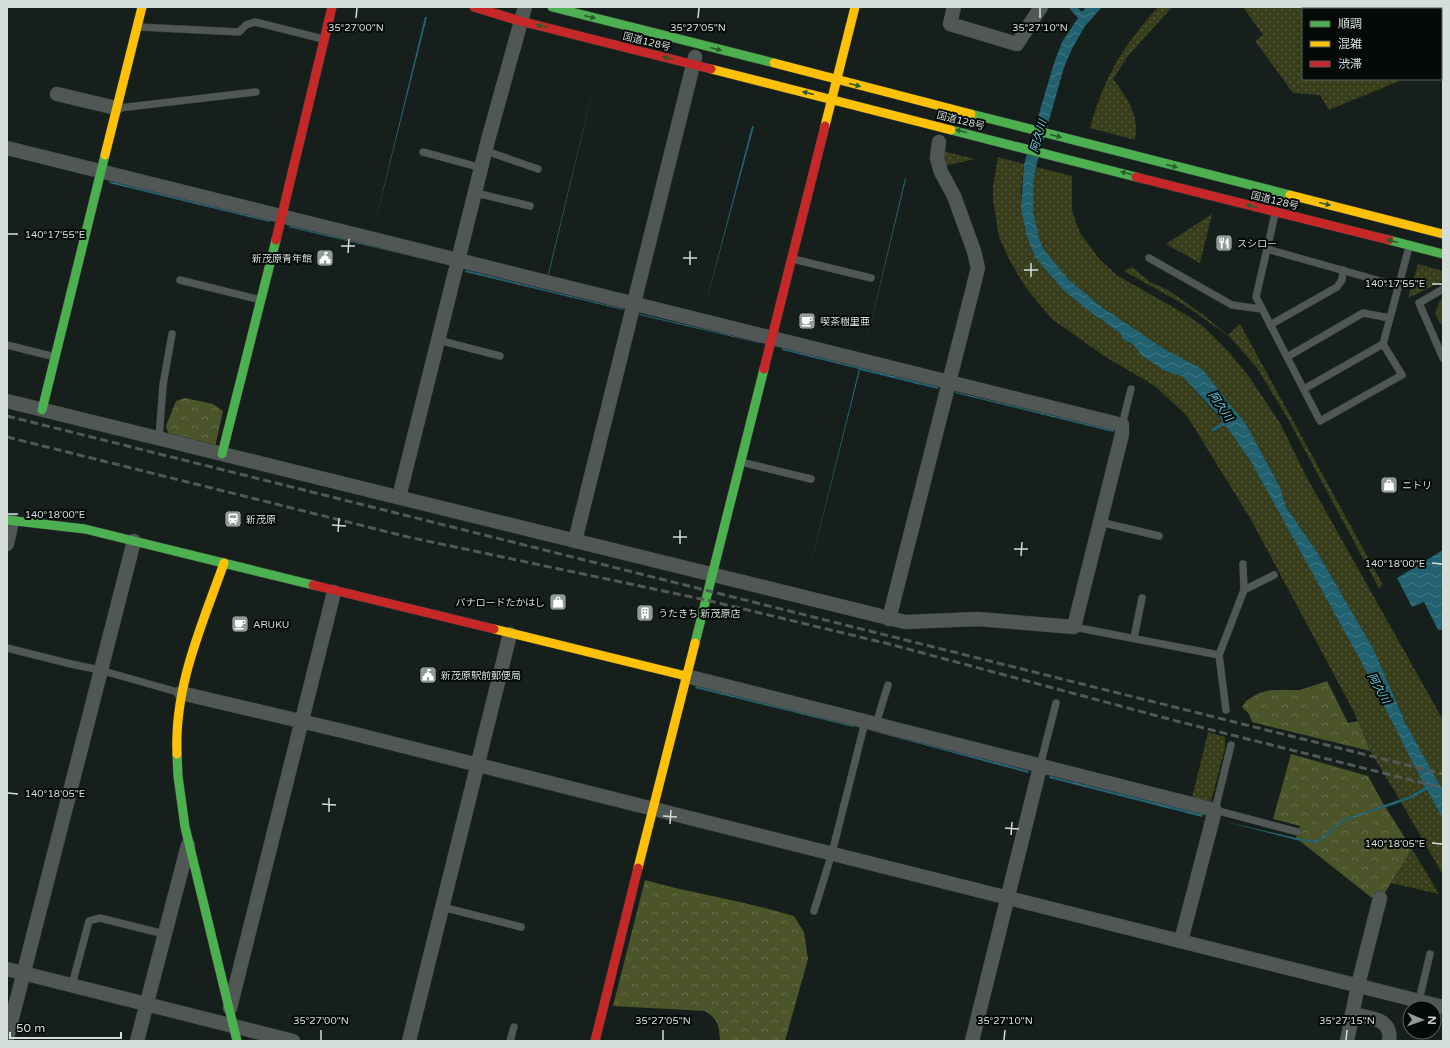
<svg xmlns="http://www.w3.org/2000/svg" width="1450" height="1048" font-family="'Varela Round','Noto Sans JP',sans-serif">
	<defs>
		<pattern id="grass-dots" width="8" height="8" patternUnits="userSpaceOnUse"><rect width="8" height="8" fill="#383e1c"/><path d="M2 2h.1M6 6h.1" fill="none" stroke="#54593c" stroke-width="1.8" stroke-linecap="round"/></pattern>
		<pattern id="forest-crowns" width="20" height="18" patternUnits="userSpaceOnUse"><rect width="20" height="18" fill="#4c5429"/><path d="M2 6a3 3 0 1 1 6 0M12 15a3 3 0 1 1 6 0" fill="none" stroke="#656c47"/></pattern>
		<pattern id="water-waves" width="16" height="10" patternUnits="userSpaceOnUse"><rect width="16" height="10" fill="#226170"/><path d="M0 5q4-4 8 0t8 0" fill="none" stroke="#417784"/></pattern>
	</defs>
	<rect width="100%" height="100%" fill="#161f1b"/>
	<g fill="url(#grass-dots)">
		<path d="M1158,7H1172L1128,56L1113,79C1127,98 1140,115 1135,140L1090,128C1105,75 1122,48 1158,7Z"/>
		<path d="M1243,7H1443V14L1441,15V9H1303V79H1398L1399,81L1329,110L1320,95L1293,93L1255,41L1263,35Z"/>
		<path d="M943,151L986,162L975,159L944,166Z"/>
		<path d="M998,157L1024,164L1021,191L1024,227L1035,257L1063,290L1089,311L1120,333L1124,340L1133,344L1141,355L1163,370L1183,377L1223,422L1212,429L1214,432L1225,425L1250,460L1365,669L1425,787L1410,796L1400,800L1370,751L1354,712L1250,518L1187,416L1155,386L1104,356L1052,319L1026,288L1010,261L999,237L993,200V186Z"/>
		<path d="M1036,167L1072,176V211L1080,233L1100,260L1118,276L1185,314L1203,326L1228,351L1250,378L1280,423L1306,476L1443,720V791L1405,722L1374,650L1319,555L1286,507L1280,487L1246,424L1202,369L1163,348L1103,308L1068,279L1043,248L1036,230L1033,212V185Z"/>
		<path d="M1212,214L1200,263L1166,244Z"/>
		<path d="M1418,264L1443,271V281L1408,298Z"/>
		<path d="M1132,267L1150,282L1168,290L1202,314L1228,335L1240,324L1383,585L1379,588L1287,417L1257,368L1229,336L1213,325L1183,304L1124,271Z"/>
		<path d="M1208,732L1225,737V748L1211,802L1192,798Z"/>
		<path d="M1427,790L1443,819V875L1401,802L1410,799Z"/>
		<path d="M1412,849L1439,894L1391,883Z"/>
	</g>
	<g fill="url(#forest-crowns)">
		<path d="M185,398L213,404L223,411L215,447L169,436L166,426L176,401Z"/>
		<path d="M1327,681L1348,723L1358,721L1370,751L1252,722L1249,714L1242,707L1246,701L1259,693L1271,690H1300Z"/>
		<path d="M1291,754L1368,776L1384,805L1412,849L1381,899L1372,897V898L1296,838L1300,826L1273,819Z"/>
		<path d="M645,880C694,894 745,901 794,916L804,932L808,959L785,1041H720C719,1026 719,1020 705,1011L613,1006Z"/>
	</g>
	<path fill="#383e1c" d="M1443,298V323L1440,324L1435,313L1440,300Z"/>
	<g fill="url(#water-waves)">
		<path d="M1068,7H1077L1082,12L1086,7H1102L1085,26L1073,47L1064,67L1036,167L1033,185V212L1039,238L1043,248L1068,279L1103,308L1163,348L1202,369L1246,424L1280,487L1286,507L1319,555L1374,650L1405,722L1443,791V819L1427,790L1410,799L1344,821L1318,843L1296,840L1222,821L1296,838L1317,841L1342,820L1410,796L1425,787L1365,669L1250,460L1225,425L1213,432L1211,429L1223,422L1219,416L1183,377L1163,370L1141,355L1133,344L1124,340L1120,333L1089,311L1063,290L1035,257L1026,234L1021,208L1024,164L1054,63L1062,42L1078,18Z"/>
		<path d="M425,17H427L373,231Z"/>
		<path d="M599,64L549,274H548Z"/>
		<path d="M752,126H754L703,314Z"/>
		<path d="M905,178L906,179L864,352Z"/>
		<path d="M110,181L270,220L269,222L109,183Z"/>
		<path d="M290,226L447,264L448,265L288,227Z"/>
		<path d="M466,270L623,309V310L465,272Z"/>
		<path d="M640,314L759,342V343L639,315Z"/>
		<path d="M782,348L939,387L938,389L860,370L805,587L859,369L782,350Z"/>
		<path d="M956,392L1114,430L1113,432L955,393Z"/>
		<path d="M1443,550V630H1438L1424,602L1412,607L1397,578Z"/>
		<path d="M696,686L853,725V727L695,688Z"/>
		<path d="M873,729L1029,771L1028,773L872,731Z"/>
		<path d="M1050,776L1203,814L1202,817L1049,778Z"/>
	</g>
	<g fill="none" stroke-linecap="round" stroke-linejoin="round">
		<defs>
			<g id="lane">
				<path d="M139,27L239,32L246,25L255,22L323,39"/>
				<path d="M119,108L256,92"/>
				<path d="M486,151L538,169"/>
				<path d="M423,152L482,168"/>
				<path d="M476,193L530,206"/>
				<path d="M1275,214L1256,297L1320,421L1402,375L1383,344L1409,247"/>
				<path d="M1267,249L1398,286"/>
				<path d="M1149,258L1232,305L1261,309"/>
				<path d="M793,259L871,278"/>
				<path d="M180,280L261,300"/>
				<path d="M1443,289L1419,303L1443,358"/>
				<path d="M1270,325L1337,287L1342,280L1343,270"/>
				<path d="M438,340L500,356"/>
				<path d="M7,345L55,357"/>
				<path d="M1287,357L1363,313L1390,318"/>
				<path d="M1304,389L1383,344"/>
				<path d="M1122,425L1131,389"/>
				<path d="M159,438L163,385L172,334"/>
				<path d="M741,462L811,479"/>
				<path d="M1100,522L1159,536"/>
				<path d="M1244,590L1274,575"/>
				<path d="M1074,627L1219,655L1226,710"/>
				<path d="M1134,638L1142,598"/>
				<path d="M7,648L71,664L100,670L181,693"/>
				<path d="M1219,655L1244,590L1243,564"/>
				<path d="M876,724L888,685"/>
				<path d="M1231,745L1215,810L1298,832"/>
				<path d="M1040,766L1056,703"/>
				<path d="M442,907L521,927"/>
				<path d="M814,911L832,853L865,722"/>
				<path d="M72,985L89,921L100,918L164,934"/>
				<path d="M1419,1000L1430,954"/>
				<path d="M510,1041L514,1027"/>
			</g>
			<g id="street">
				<path d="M954,7L950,24L1017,44L1041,7"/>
				<path d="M57,94L116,108"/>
				<path d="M7,148L1122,425V434L1074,627L978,619L905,622L7,401"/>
				<path d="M399,497L488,140L525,7"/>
				<path d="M575,541L695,57"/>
				<path d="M7,544L12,521"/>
				<path d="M889,619L978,268L974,251L954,196L941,172L937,158L939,142"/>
				<path d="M686,676L1215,810L1181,941"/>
				<path d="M181,693L347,732L1443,1007"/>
				<path d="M7,969L293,1041"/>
				<path d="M230,1008L334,592"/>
				<path d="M1352,1014C1369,1018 1393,1018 1389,1041"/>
				<path d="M7,1038L134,541"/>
				<path d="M137,1041L188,845"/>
				<path d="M409,1041L510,634"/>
				<path d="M972,1041L1040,767"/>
				<path d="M1347,1041L1358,985L1380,898"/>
			</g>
			<g id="fast">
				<path d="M552,7L774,63"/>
				<path d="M971,114L1290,195"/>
				<path d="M951,130L1136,177"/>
				<path d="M1389,240L1443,254"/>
				<path d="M42,410L105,155"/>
				<path d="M222,454L276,240"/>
				<path d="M7,520L85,529L313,585"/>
				<path d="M695,643L764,369"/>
				<path d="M177,754L178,776L185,827L237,1041"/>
			</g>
			<g id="slow">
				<path d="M774,63L971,114"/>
				<path d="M711,69L951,130"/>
				<path d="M825,126L855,7"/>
				<path d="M105,155L142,7"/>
				<path d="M1290,195L1443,234"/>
				<path d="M494,629L686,676"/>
				<path d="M177,754C174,686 202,625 224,563"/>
				<path d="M638,868L695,643"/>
			</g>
			<g id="jam">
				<path d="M474,7L520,21L711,69"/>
				<path d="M1136,177L1389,240"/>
				<path d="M276,240L332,7"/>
				<path d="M764,369L825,126"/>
				<path d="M313,585L494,629"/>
				<path d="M595,1041L638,868"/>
			</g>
		</defs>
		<use href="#lane" stroke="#353b38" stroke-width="8"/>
		<use href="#street" stroke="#353b38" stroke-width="15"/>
		<use href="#fast" stroke="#353b38" stroke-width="10"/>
		<use href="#slow" stroke="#353b38" stroke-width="10"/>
		<use href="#jam" stroke="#353b38" stroke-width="10"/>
		<use href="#lane" stroke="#515754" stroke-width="7"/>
		<use href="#street" stroke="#515754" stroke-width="14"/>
		<use href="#fast" stroke="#4caf50" stroke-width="9"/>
		<use href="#slow" stroke="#ffc107" stroke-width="9"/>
		<use href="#jam" stroke="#c62828" stroke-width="9"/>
		<g stroke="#525855" stroke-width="3" stroke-dasharray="8 4" stroke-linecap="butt">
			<path d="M7,416L1443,774"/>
			<path d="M7,437L408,537L706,600L889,644L1180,722L1443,788"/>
		</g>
	</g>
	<defs><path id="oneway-solid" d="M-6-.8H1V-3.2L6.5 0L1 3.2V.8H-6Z"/></defs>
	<g fill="#285c2c">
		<use href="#oneway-solid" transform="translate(590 17) rotate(14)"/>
		<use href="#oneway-solid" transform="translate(542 26) rotate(-166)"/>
		<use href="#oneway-solid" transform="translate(716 49) rotate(14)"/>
		<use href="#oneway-solid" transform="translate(668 58) rotate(-166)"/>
		<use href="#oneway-solid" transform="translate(855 85) rotate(15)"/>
		<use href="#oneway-solid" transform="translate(808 93) rotate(-166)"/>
		<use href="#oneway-solid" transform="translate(961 131) rotate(-166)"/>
		<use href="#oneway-solid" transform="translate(1056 136) rotate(14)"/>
		<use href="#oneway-solid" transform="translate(1172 166) rotate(14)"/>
		<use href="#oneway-solid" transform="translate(1126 173) rotate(-166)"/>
		<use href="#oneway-solid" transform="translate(1325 204) rotate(14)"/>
		<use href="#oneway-solid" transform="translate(1252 206) rotate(-166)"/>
		<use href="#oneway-solid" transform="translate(1392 241) rotate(-166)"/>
	</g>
	<path fill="none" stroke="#d5dfda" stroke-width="1.5" d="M356,18L357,8M698,18L699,8M1040,18V8M8,234H18M341,246H355M348,253L349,239M683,258H697M690,265V251M1024,270H1038M1031,277V263M1432,284H1442M8,514H18M332,525L346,526M338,532L339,518M673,537H687M680,544V530M1014,549H1028M1021,556L1022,542M1432,563L1442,564M8,793L18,794M322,804L336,805M329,812V798M663,816L677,817M670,824L671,810M1005,828L1019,829M1011,835L1012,822M1432,843L1442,844M321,1040V1030M663,1040V1030M1004,1040L1005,1030M1346,1040L1347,1030"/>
	<defs>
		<symbol id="restaurant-square" viewBox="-11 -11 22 22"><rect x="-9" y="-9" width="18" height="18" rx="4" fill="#929c97" stroke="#050a08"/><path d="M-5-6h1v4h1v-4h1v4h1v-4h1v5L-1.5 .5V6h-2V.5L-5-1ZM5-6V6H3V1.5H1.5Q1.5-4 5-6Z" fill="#fff"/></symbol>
		<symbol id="civic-square" viewBox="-11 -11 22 22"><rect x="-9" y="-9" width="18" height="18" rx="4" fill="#929c97" stroke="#050a08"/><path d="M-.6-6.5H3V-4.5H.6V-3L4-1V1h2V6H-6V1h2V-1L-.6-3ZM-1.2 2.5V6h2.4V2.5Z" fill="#fff"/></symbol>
		<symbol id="cafe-square" viewBox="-11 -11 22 22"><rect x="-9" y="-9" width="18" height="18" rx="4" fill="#929c97" stroke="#050a08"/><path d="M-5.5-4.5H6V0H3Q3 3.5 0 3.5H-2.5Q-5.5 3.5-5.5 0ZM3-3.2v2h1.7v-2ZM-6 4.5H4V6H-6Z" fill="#fff"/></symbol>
		<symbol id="shop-square" viewBox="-11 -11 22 22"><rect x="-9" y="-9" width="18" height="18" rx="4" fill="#929c97" stroke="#050a08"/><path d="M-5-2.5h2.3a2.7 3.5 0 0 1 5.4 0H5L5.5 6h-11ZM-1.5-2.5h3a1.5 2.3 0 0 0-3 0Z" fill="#fff"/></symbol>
		<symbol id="station-square" viewBox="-11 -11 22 22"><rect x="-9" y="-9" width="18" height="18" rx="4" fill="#929c97" stroke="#050a08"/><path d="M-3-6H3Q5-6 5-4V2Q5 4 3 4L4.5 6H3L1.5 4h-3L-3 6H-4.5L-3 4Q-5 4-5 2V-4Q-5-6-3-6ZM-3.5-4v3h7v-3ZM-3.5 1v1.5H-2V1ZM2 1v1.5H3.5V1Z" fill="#fff"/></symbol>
		<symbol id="building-square" viewBox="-11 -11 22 22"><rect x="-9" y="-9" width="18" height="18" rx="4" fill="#929c97" stroke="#050a08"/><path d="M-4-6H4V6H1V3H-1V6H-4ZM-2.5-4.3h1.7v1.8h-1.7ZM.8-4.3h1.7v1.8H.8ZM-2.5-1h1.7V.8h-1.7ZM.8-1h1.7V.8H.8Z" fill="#fff"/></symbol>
	</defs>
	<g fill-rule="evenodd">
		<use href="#restaurant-square" x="1214" y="233" width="20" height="20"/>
		<use href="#civic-square" x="315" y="248" width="20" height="20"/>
		<use href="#cafe-square" x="797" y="311" width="20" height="20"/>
		<use href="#shop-square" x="1379" y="475" width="20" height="20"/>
		<use href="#station-square" x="223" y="509" width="20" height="20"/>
		<use href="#shop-square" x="548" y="592" width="20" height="20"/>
		<use href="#building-square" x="635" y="603" width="20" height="20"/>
		<use href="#cafe-square" x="230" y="614" width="20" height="20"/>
		<use href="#civic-square" x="418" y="665" width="20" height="20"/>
	</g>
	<g text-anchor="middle" stroke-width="4" stroke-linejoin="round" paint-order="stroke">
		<g font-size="10" fill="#d5dfda" stroke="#050a08">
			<text transform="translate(647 41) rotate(14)" y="4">国道128号</text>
			<text transform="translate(961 120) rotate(14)" y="4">国道128号</text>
			<text transform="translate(1275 200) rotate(14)" y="4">国道128号</text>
		</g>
		<g font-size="10" fill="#d5dfda" stroke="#050a08" text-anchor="start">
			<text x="1237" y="247">スシロー</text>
			<text x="312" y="262" text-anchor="end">新茂原青年館</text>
			<text x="820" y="325">喫茶樹里亜</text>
			<text x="1402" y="489">ニトリ</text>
			<text x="246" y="523">新茂原</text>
			<text x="545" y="606" text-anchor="end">パナロードたかはし</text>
			<text x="658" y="617">うたきち 新茂原店</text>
			<text x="253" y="628">ARUKU</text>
			<text x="441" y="679">新茂原駅前郵便局</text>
		</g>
		<g font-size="11" font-style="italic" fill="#6ad1ea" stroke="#050a08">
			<text transform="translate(1038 136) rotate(-74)" y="4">阿久川</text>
			<text transform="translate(1221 406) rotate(56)" y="4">阿久川</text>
			<text transform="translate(1379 688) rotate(61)" y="4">阿久川</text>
		</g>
	</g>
	<g font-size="10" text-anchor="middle" fill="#d5dfda" stroke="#050a08" stroke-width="4" stroke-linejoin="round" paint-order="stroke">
		<text x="356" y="31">35°27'00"N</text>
		<text x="698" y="31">35°27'05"N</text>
		<text x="1040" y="31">35°27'10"N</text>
		<text x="55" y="238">140°17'55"E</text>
		<text x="1395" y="287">140°17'55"E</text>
		<text x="55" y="518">140°18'00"E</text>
		<text x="1395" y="567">140°18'00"E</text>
		<text x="55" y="797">140°18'05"E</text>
		<text x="1395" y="847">140°18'05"E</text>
		<text x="321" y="1024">35°27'00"N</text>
		<text x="663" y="1024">35°27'05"N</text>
		<text x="1005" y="1024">35°27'10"N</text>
		<text x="1347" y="1024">35°27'15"N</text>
	</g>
	<rect width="1450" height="1048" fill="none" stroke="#d5dfda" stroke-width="16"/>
	<rect x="1302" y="8" width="140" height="72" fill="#050a08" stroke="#585f5c"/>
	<rect x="1310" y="21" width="20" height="6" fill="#4caf50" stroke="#585f5c"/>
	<text x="1338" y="28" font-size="12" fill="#d5dfda">順調</text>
	<rect x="1310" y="41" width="20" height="6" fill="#ffc107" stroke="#585f5c"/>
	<text x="1338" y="48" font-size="12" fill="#d5dfda">混雑</text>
	<rect x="1310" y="61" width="20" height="6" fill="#c62828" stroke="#585f5c"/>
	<text x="1338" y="68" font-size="12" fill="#d5dfda">渋滞</text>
	<g transform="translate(1422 1020) rotate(92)"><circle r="19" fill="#050a08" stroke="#585f5c"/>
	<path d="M0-3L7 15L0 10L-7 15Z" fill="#929c97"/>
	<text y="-6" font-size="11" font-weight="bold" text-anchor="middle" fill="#d5dfda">N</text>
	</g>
	<path d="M10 1032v6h111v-6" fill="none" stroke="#d5dfda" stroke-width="2"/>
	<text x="16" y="1032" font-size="12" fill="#d5dfda" stroke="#050a08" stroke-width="3" paint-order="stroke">50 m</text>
</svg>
